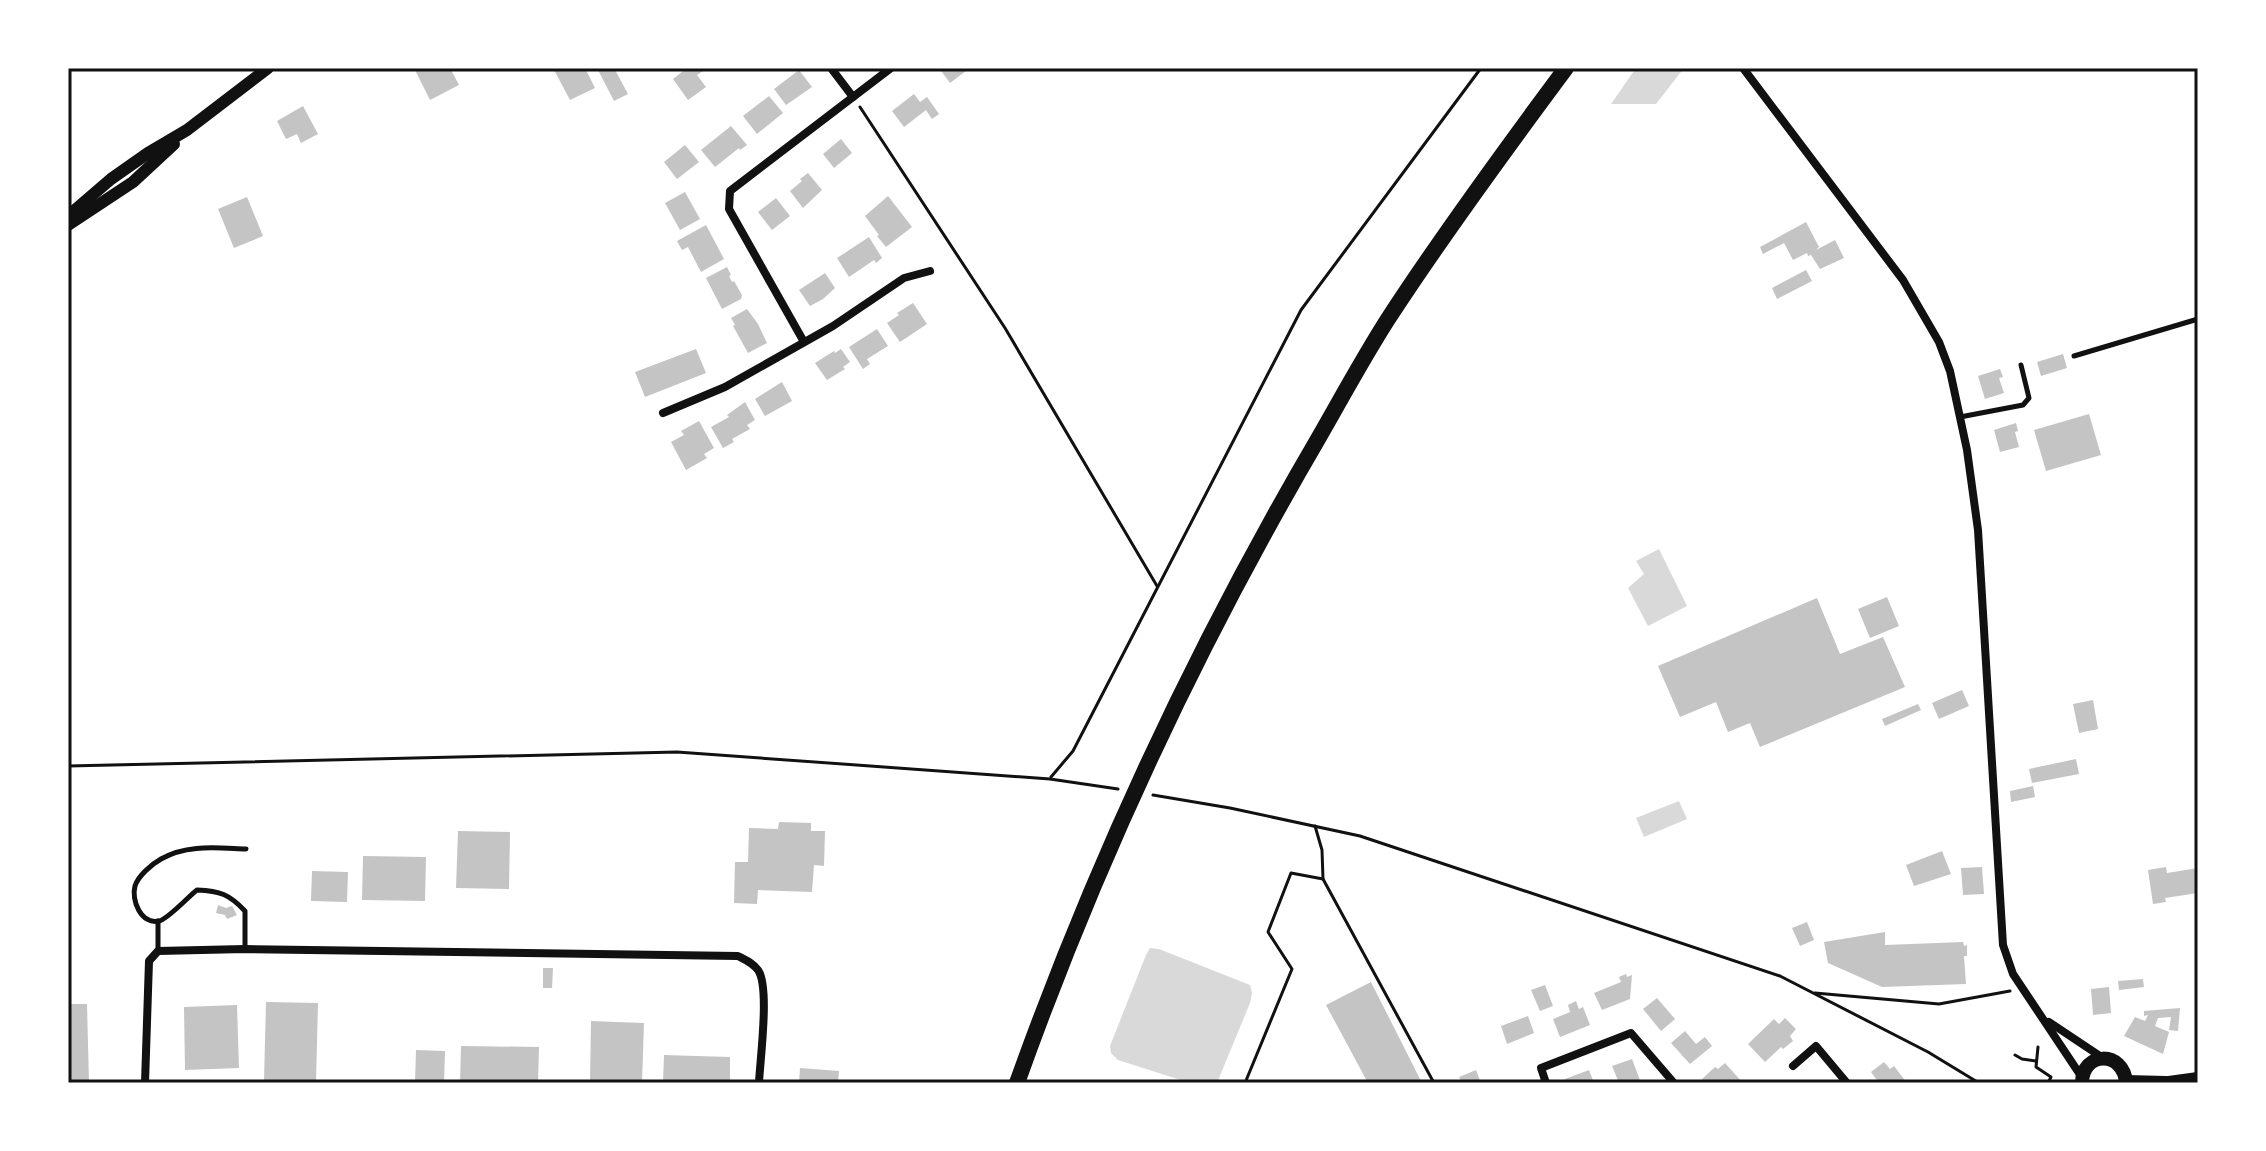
<svg xmlns="http://www.w3.org/2000/svg" width="2266" height="1151" font-family="'PT Sans Narrow',sans-serif">
	<rect width="100%" height="100%" fill="#fff"/>
	<g fill="#d9d9d9">
		<path d="M1636,68H1684L1656,104H1611Z"/>
		<path d="M1659,549L1687,606L1648,626L1628,588L1644,574L1636,561Z"/>
		<path d="M1679,801L1687,819L1644,837L1636,818Z"/>
		<path d="M1150,948L1159,949L1250,985L1252,993L1250,1003L1217,1083H1190L1118,1060L1111,1053L1110,1046L1146,955Z"/>
	</g>
	<g fill="#c4c4c4">
		<path d="M414,68H450L459,85L430,100Z"/>
		<path d="M553,68H585L595,88L570,100Z"/>
		<path d="M597,68H614L628,94L614,101Z"/>
		<path d="M687,68H701L703,71L697,75L706,87L688,100L673,79Z"/>
		<path d="M939,68H970L950,83Z"/>
		<path d="M799,70L812,87L786,105L774,89Z"/>
		<path d="M914,94L920,102L927,97L939,114L932,119L926,110L904,127L892,111Z"/>
		<path d="M769,96L783,113L757,134L743,116Z"/>
		<path d="M303,106L318,134L301,143L297,134L286,139L277,121Z"/>
		<path d="M731,126L747,145L740,150L739,148L715,167L701,150Z"/>
		<path d="M841,139L852,153L834,168L823,154Z"/>
		<path d="M685,145L699,162L677,179L664,162Z"/>
		<path d="M808,173L822,190L803,208L790,191L802,181L800,179Z"/>
		<path d="M685,192L700,219L680,230L665,203Z"/>
		<path d="M888,196L912,227L886,247L877,236L879,235L865,216Z"/>
		<path d="M247,197L263,236L234,248L218,209Z"/>
		<path d="M776,198L790,216L772,230L758,212Z"/>
		<path d="M1806,222L1819,247L1816,250L1835,240L1844,258L1820,269L1811,255L1808,256L1807,253L1793,260L1784,243L1763,254L1760,247Z"/>
		<path d="M706,225L724,259L701,272L688,247L682,250L677,241Z"/>
		<path d="M869,237L882,258L876,263L874,260L849,277L837,258Z"/>
		<path d="M727,267L731,275L729,276L732,282L734,281L742,295L741,299L722,309L706,278Z"/>
		<path d="M1806,270L1812,281L1777,299L1772,288Z"/>
		<path d="M825,273L835,288L823,299L810,306L799,290Z"/>
		<path d="M913,303L927,324L900,342L887,323L899,315L897,313Z"/>
		<path d="M747,309L758,324L767,343L748,353L733,326L735,325L731,318Z"/>
		<path d="M877,329L888,346L867,359L870,364L863,369L849,347Z"/>
		<path d="M696,349L706,373L645,397L635,372Z"/>
		<path d="M841,349L850,362L843,367L845,369L827,380L815,363L834,351L835,353Z"/>
		<path d="M2063,354L2067,368L2041,376L2037,362Z"/>
		<path d="M2000,369L2003,377L1999,378L2004,393L1985,399L1978,376Z"/>
		<path d="M782,382L792,401L765,416L755,399Z"/>
		<path d="M745,402L755,420L747,425L750,429L732,439L734,442L723,448L711,427L729,417L727,415Z"/>
		<path d="M2089,414L2101,455L2046,471L2034,430Z"/>
		<path d="M699,421L714,448L704,454L707,458L686,470L671,442L684,435L681,431Z"/>
		<path d="M2016,423L2018,431L2015,432L2019,447L2000,452L1994,430Z"/>
		<path d="M1887,597L1899,626L1870,638L1858,609Z"/>
		<path d="M1817,598L1840,654L1883,637L1905,687L1760,747L1750,723L1728,732L1716,702L1680,717L1658,666Z"/>
		<path d="M1962,690L1969,706L1939,719L1932,703Z"/>
		<path d="M2093,700L2098,729L2079,733L2073,704Z"/>
		<path d="M1918,704L1921,710L1885,726L1882,719Z"/>
		<path d="M2076,759L2079,774L2032,783L2029,769Z"/>
		<path d="M2033,786L2035,797L2011,802L2010,791Z"/>
		<path d="M779,822L811,823V831H825L824,866L814,865L812,892L758,890L757,904L734,903L735,862H748L749,828L778,829Z"/>
		<path d="M458,831L510,832L509,889L456,888Z"/>
		<path d="M1942,851L1951,874L1914,886L1906,865Z"/>
		<path d="M363,856L426,857L425,901L362,900Z"/>
		<path d="M1982,867L1984,894L1963,895L1961,868Z"/>
		<path d="M2166,867L2167,873L2198,868V893L2165,898L2166,902L2153,904L2148,870Z"/>
		<path d="M312,871L348,872L347,902L311,901Z"/>
		<path d="M218,905L226,908L232,906L237,915L227,919L225,915L216,913Z"/>
		<path d="M1807,922L1814,940L1800,946L1792,928Z"/>
		<path d="M1885,932V945L1963,942L1964,946L1967,945V956H1964L1966,984L1882,987L1828,963L1824,942Z"/>
		<path d="M543,968H553L552,988H543Z"/>
		<path d="M1626,974L1627,977L1632,975L1630,999L1602,1010L1594,993L1621,982L1619,977Z"/>
		<path d="M2143,979L2144,987L2119,990L2118,981Z"/>
		<path d="M1371,982L1422,1083H1368L1326,1005Z"/>
		<path d="M1545,985L1553,1006L1540,1011L1531,990Z"/>
		<path d="M2109,987L2111,1013L2093,1015L2091,989Z"/>
		<path d="M1657,998L1675,1019L1661,1031L1643,1009Z"/>
		<path d="M1576,1001L1579,1009L1583,1007L1590,1025L1560,1037L1553,1019L1570,1012L1568,1005Z"/>
		<path d="M266,1002L318,1003L316,1082L264,1081Z"/>
		<path d="M68,1004H87L89,1083H68Z"/>
		<path d="M237,1005L239,1068L185,1070L184,1007Z"/>
		<path d="M2180,1008L2178,1031L2169,1030L2171,1017L2158,1018L2155,1026L2169,1032L2163,1054L2124,1036L2135,1017L2145,1021L2148,1015L2144,1016V1011Z"/>
		<path d="M1528,1016L1534,1033L1507,1044L1501,1026Z"/>
		<path d="M1785,1018L1796,1029L1790,1036L1793,1041L1783,1049L1781,1047L1765,1062L1748,1044L1774,1019L1779,1024Z"/>
		<path d="M591,1021L644,1023L642,1083H590Z"/>
		<path d="M1685,1031L1696,1044L1705,1037L1712,1046L1690,1064L1671,1043Z"/>
		<path d="M461,1046L539,1047L538,1083H460Z"/>
		<path d="M416,1050L445,1051L444,1083H415Z"/>
		<path d="M664,1055L730,1057V1083H663Z"/>
		<path d="M1632,1059L1641,1083H1619L1612,1066Z"/>
		<path d="M1884,1062L1890,1069L1894,1066L1907,1083H1879L1871,1072Z"/>
		<path d="M1725,1063L1743,1083H1705L1702,1079L1715,1067L1718,1069Z"/>
		<path d="M800,1068L839,1071L838,1083H799Z"/>
		<path d="M1476,1070L1481,1083H1462L1459,1077Z"/>
		<path d="M1589,1070L1594,1083H1567L1565,1079Z"/>
	</g>
	<g fill="none" stroke-linecap="round" stroke-linejoin="round">
		<g stroke="#111" stroke-width="3">
			<path d="M860,107L1005,328L1157,586"/>
			<path d="M68,766L677,752L1050,779L1118,789"/>
			<path d="M1051,777L1073,751L1301,310L1481,68"/>
			<path d="M1153,795L1230,808L1360,836L1780,976L1928,1052L1979,1083"/>
			<path d="M1315,826L1322,850L1323,879L1434,1083"/>
			<path d="M1815,993L1939,1004L2010,991"/>
			<path d="M2038,1047L2036,1067L2051,1077L2048,1083"/>
			<path d="M2015,1055L2022,1059L2036,1061"/>
			<path d="M1245,1083L1292,969L1268,932L1291,873L1323,879"/>
		</g>
		<g stroke="#111" stroke-width="5">
			<path d="M2074,356L2198,319"/>
			<path d="M1960,417L2023,405L2029,398L2021,365"/>
			<path d="M158,921V951"/>
			<path d="M245,949V911C229,894 220,891 197,890C189,896 167,920 159,921C141,925 131,900 135,886C138,876 152,864 161,859C187,844 217,848 246,849"/>
		</g>
		<g stroke="#111" stroke-width="8">
			<path d="M831,68L853,97"/>
			<path d="M1743,68L1903,280L1939,342L1950,371L1967,450L1978,530L2003,945L2013,974L2081,1076"/>
			<path d="M804,342L729,209L730,191L891,68"/>
			<path d="M663,413L725,387L833,326L904,278L930,271"/>
			<path d="M2049,1022L2103,1058"/>
			<path d="M1793,1066L1816,1046L1847,1083"/>
			<path d="M145,1083L149,961L158,951L245,949L738,956C746,960 753,963 758,970C770,987 760,1060 759,1083"/>
			<path d="M1546,1083L1541,1068L1631,1033L1674,1083"/>
		</g>
		<g stroke="#111" stroke-width="12">
			<path d="M68,216L111,179L148,153L187,130L268,68"/>
			<path d="M68,225L133,182L174,144"/>
		</g>
		<g stroke="#111" stroke-width="14">
			<path d="M2126,1082L2166,1083"/>
			<path d="M2082,1083C2082,1051 2124,1050 2126,1083"/>
			<path d="M2169,1083L2198,1079"/>
		</g>
		<path stroke="#111" stroke-width="16" d="M1017,1083C1097,859 1198,644 1318,439C1341,399 1363,358 1388,319C1444,233 1505,150 1566,68"/>
	</g>
	<rect width="2266" height="1151" fill="none" stroke="#ffffff" stroke-width="140"/>
	<rect x="70" y="70" width="2126" height="1011" fill="none" stroke="#111" stroke-width="3"/>
</svg>
